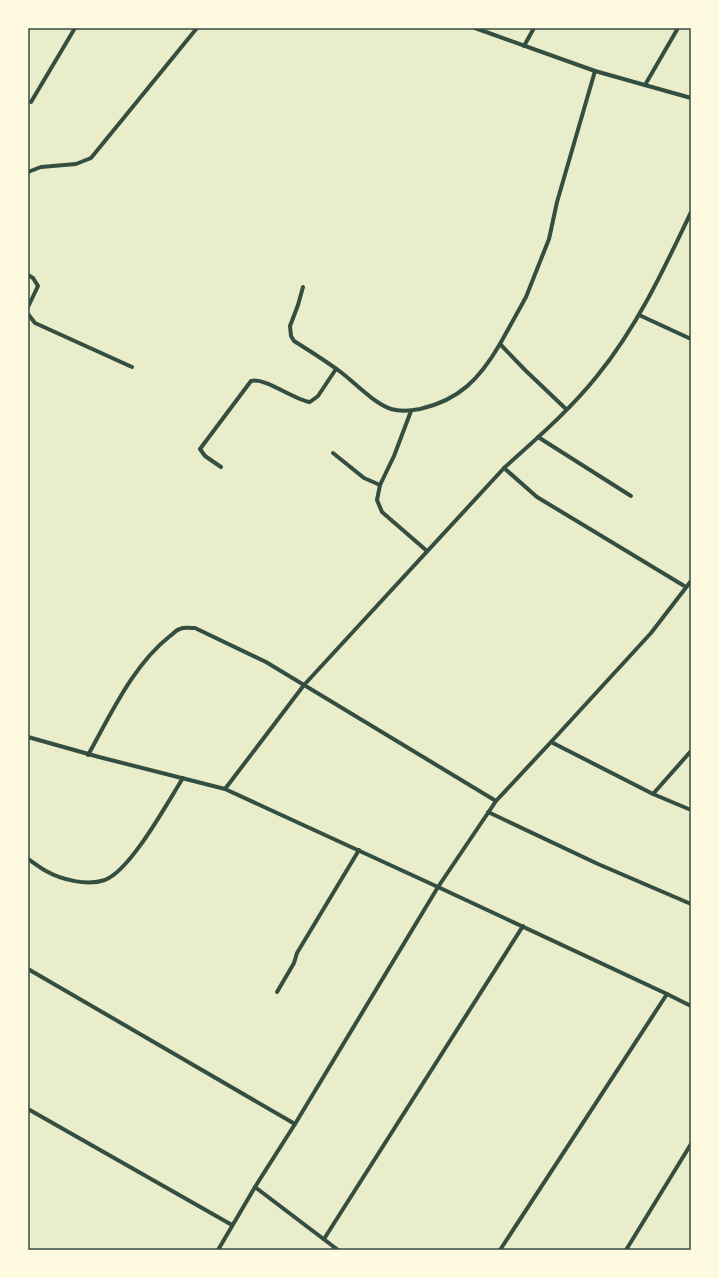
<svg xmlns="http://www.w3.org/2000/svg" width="719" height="1278" font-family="Poppins,sans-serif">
	<rect width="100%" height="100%" fill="#e9edc9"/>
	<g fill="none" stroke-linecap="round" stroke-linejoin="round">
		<g stroke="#344e41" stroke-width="4">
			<path d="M475,28L595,71L691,98"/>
			<path d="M524,46L534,28"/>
			<path d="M645,85L678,28"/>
			<path d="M31,102L75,28"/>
			<path d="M28,172L41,167L76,164L91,158L197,28"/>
			<path d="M28,275L33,278L38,286L28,307"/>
			<path d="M303,287L298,305L290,326L291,336L294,341C310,351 326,361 342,373C356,384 374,403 391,409C401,412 410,411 420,409C460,400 480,378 500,344"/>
			<path d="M28,314L35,323L132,367"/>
			<path d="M639,315L691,339"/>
			<path d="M566,409L525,370L500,344L526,297L549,239L557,202L595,71"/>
			<path d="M538,437L631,496"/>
			<path d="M333,453L364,478L380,485L394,456L411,411"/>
			<path d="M221,467L205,456L200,449L251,381C265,377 294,400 310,402L318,396L336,369"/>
			<path d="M504,468L537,497L686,587"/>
			<path d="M380,485L377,500L382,512L427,551"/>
			<path d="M28,737L99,757L225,789L438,887L667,994"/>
			<path d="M551,742L651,633L691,581"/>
			<path d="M88,755C111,714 133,665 170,636C173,634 176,630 180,629C184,627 190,628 195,628L266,662L496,801"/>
			<path d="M225,789L304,685L504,468C536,439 570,410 597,376C637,327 664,269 691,212"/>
			<path d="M653,794L691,751"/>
			<path d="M488,812L598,864L691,904"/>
			<path d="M28,859C34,863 40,868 46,871C62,880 87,886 105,880C131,870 167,803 183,778"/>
			<path d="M28,969L295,1124"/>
			<path d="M277,992L294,963L297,953L359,850"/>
			<path d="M28,1109L232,1225"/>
			<path d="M255,1187L338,1250"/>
			<path d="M324,1239L523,926"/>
			<path d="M218,1250L255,1187L295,1124L438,887L496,801L551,742L653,794L691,810"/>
			<path d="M500,1250L667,994L691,1006"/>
			<path d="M626,1250L691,1144"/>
		</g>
	</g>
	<rect width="719" height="1278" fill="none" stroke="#fefae0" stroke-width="58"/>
	<rect x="29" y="29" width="661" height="1220" fill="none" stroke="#344e41" stroke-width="1.5"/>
</svg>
